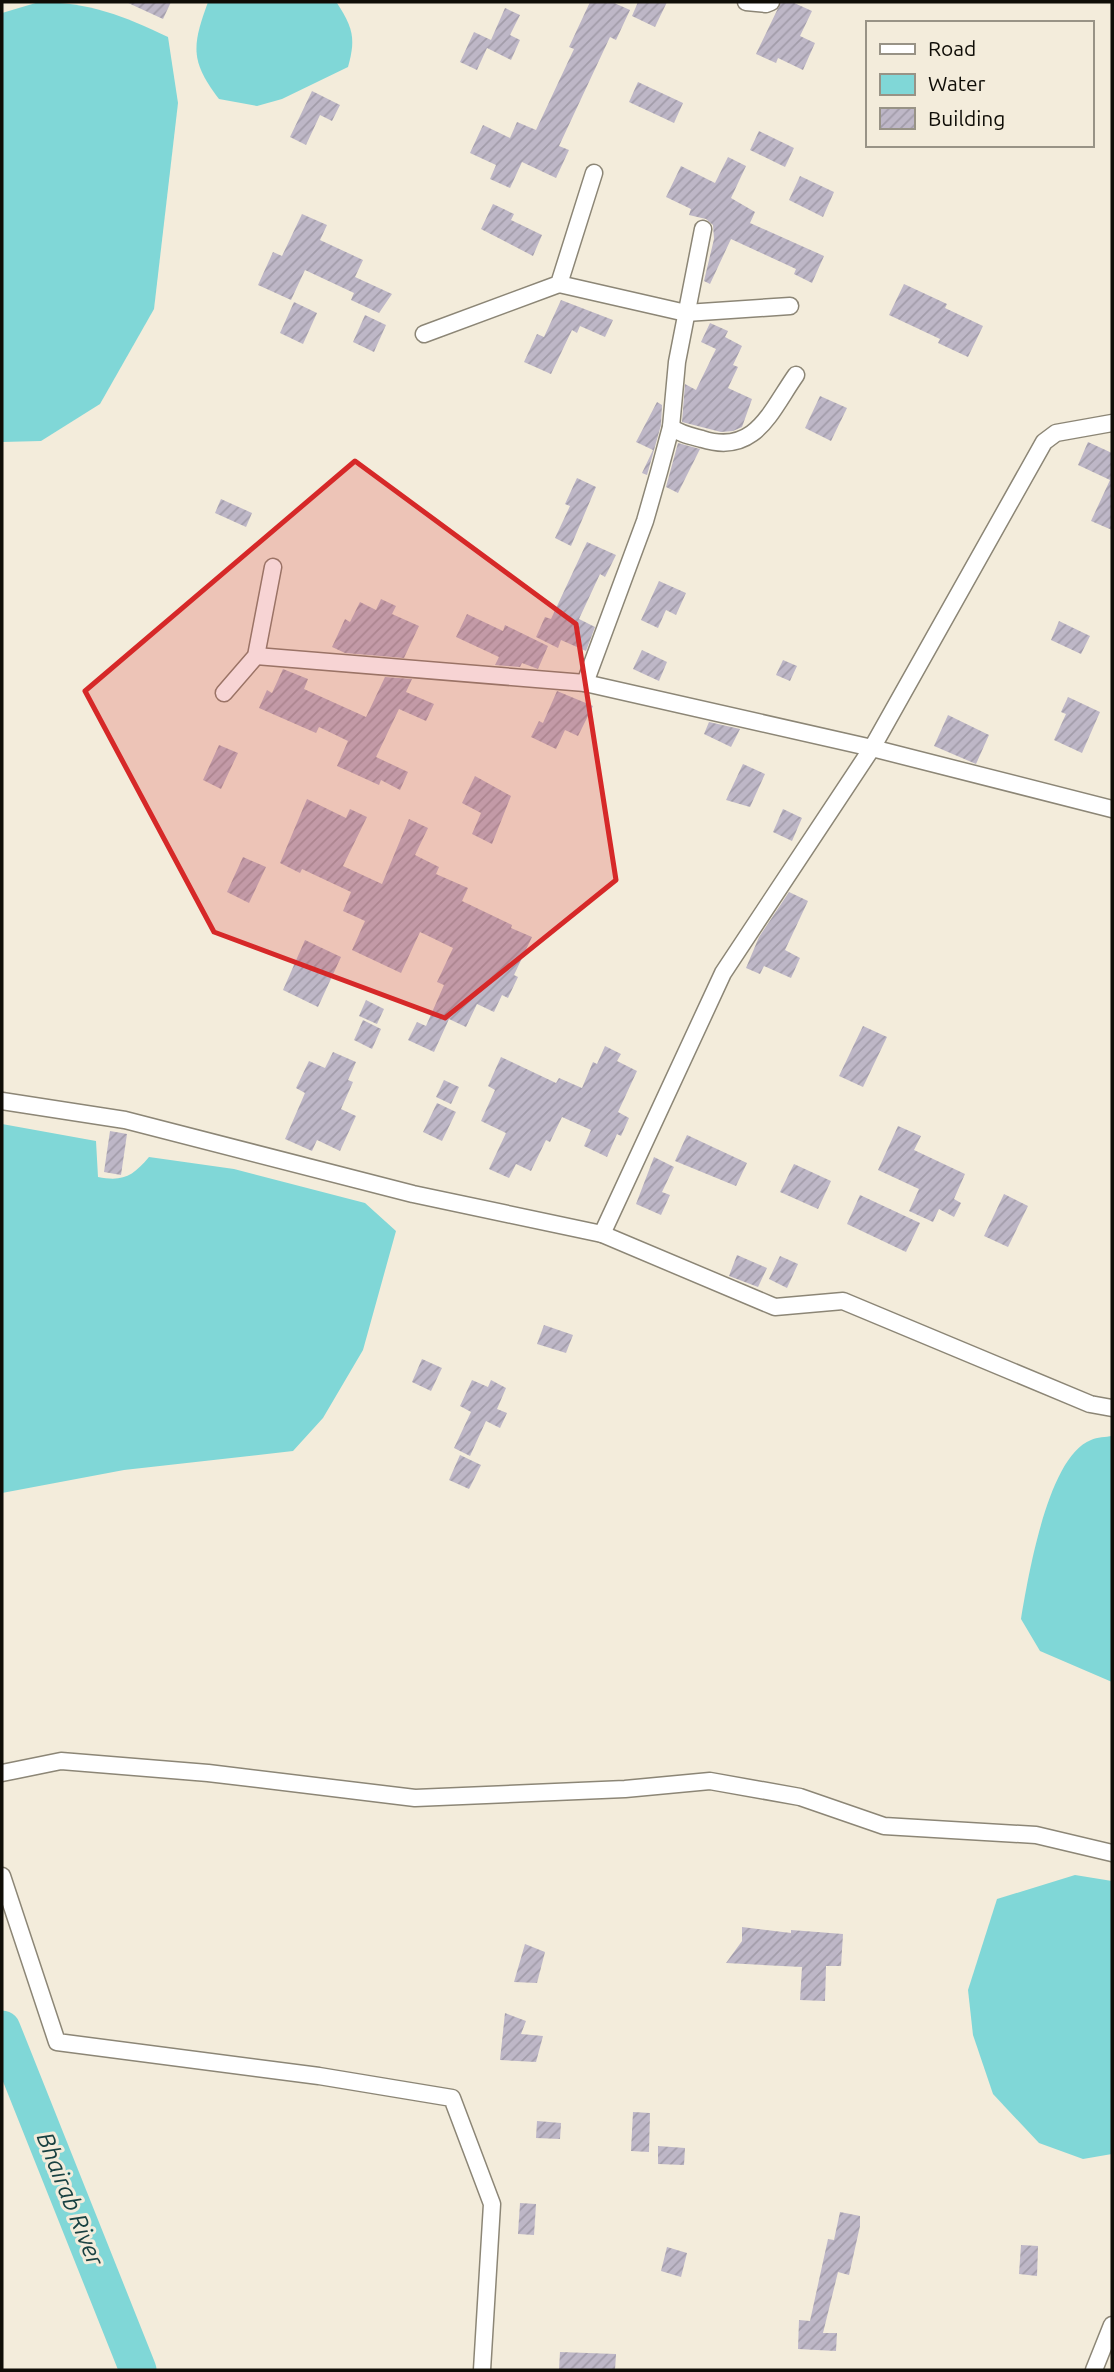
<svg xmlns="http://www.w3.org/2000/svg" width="1114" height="2372" font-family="Ubuntu,sans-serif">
	<defs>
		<pattern id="building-hatch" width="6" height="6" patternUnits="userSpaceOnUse" patternTransform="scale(1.75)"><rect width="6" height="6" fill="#beb7c7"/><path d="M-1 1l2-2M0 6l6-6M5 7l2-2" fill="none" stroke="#a29ca9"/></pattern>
	</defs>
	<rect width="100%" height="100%" fill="#f3ecdb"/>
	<g fill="#80d7d7">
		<path d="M39,2C89,2 124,16 168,37L178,103L154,309L100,404L41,441L2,442V13Z"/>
		<path d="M208,2L337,3C353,28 356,38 348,67L282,99L257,106L219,99C190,61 192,46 208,2Z"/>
		<path d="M2,1124L96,1141L98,1177C123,1182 133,1176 149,1157L234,1169L365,1203L396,1231L363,1350L323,1418L293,1451L124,1470L2,1493Z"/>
		<path d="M1112,1436V1682L1040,1651L1021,1619C1028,1577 1048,1456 1091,1440C1097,1437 1106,1437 1112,1436Z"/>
		<path d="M1075,1875L1112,1881V2154L1083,2159L1039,2143L993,2094L973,2035L968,1990L997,1899Z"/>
	</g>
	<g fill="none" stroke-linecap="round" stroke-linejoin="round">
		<path stroke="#80d7d7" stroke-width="37" d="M2,2029L138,2370"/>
	</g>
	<g fill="url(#building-hatch)">
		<path d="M126,2H171L163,19Z"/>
		<path d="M590,2H612L630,10L616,40L610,37L559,146L569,150L556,178L522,162L510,188L490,179L496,165L470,153L483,125L510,138L517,122L536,130L574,49L569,47Z"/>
		<path d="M638,2H667L655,27L632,16Z"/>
		<path d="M781,2H792L812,11L800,36L815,43L803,70L778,58L776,63L756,54Z"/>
		<path d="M505,8L520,15L510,35L520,40L511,60L487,48L477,70L460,62L474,32L491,40Z"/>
		<path d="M638,82L683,103L674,123L629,102Z"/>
		<path d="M312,91L340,105L332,121L320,115L306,145L290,137Z"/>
		<path d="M759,131L794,148L785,167L750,150Z"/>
		<path d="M728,157L746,166L731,198L755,212L750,223L824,256L812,283L794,274L796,269L731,239L710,284L704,281L714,239L713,225L706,219L689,215L691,209L666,197L681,166L715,183Z"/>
		<path d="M800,176L834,192L823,217L789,200Z"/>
		<path d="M493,204L514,214L511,220L542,235L533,256L481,229Z"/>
		<path d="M302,214L327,225L320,240L363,260L355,277L392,294L379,313L351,300L354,293L305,270L291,300L258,285L273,252L282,256Z"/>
		<path d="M904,284L947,304L945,308L983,326L968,357L938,343L940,339L889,315Z"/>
		<path d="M561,300L613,320L605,337L580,326L577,333L572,330L551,374L524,362L537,334L544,337Z"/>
		<path d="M294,302L317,313L303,344L280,333Z"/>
		<path d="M365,315L386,325L374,352L353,342Z"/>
		<path d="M710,323L728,331L725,337L742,346L733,365L738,367L728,388L752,399L742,427L733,431L721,432L682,422L685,384L696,390L716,349L701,342Z"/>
		<path d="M820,396L847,408L831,441L805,428Z"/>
		<path d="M657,402L662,405L661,425L647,475L642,473L653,450L636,442Z"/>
		<path d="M1088,442L1112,453V530L1091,521L1110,480L1078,465Z"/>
		<path d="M678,443L700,449L678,493L666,487Z"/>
		<path d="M577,478L596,487L571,546L555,538L570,506L565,504Z"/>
		<path d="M221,499L252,513L246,527L215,513Z"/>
		<path d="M587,542L616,555L605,577L600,574L579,619L595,627L586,651L561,640L558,648L536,637L545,617L551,619Z"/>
		<path d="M659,581L686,593L676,615L666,610L658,628L641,620Z"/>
		<path d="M381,599L396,606L392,614L419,626L404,658L345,653L332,647L345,619L350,622L360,602L376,610Z"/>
		<path d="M467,614L503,631L505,625L548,646L538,669L522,663L520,667L495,665L499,657L456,637Z"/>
		<path d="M1059,621L1090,636L1081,654L1051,640Z"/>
		<path d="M642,650L667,662L659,681L633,669Z"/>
		<path d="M783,660L797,666L790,681L776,675Z"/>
		<path d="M283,669L308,679L304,689L366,717L385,677L412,679L406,692L434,704L426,721L399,709L376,757L408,772L400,790L381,780L379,785L337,766L348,741L319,727L316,733L259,708L267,690L272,693Z"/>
		<path d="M557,691L593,706L578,736L565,730L556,749L531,737L539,721L543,723Z"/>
		<path d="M1068,697L1100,712L1082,753L1054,740L1066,714L1061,712Z"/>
		<path d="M948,715L989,735L976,764L934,746Z"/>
		<path d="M709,722L740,729L731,747L704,734Z"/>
		<path d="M219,745L238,753L221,789L203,780Z"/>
		<path d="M743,764L765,774L750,807L726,800Z"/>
		<path d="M475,776L511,796L492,844L472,834L481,813L462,803Z"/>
		<path d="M307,799L346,818L350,809L367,817L343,866L382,884L409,819L428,828L415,855L439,867L436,874L468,888L462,901L512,925L511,928L532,937L514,975L518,977L508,998L502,995L494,1012L477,1004L466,1027L449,1019L434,1052L408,1040L417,1022L426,1026L444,985L437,982L453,948L420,932L401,973L352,950L365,921L343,911L351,892L302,869L300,873L280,863Z"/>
		<path d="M783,809L802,818L792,841L773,832Z"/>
		<path d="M243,857L266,867L249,903L227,892Z"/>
		<path d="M789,892L808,901L785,950L800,958L791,978L764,966L760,974L746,968L759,937Z"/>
		<path d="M305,940L341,957L318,1007L283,990Z"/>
		<path d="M366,1000L384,1009L377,1024L359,1016Z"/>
		<path d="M363,1020L381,1029L372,1049L354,1040Z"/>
		<path d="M863,1026L887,1037L863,1087L839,1076Z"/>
		<path d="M605,1046L621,1054L617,1061L637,1071L618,1112L629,1118L621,1136L617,1134L607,1157L584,1146L591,1130L562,1117L550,1142L546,1140L531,1171L516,1164L509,1178L489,1169L506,1133L481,1121L495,1090L488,1086L501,1057L556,1083L559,1078L582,1088L593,1062L597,1064Z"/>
		<path d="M333,1052L356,1062L348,1080L353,1082L341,1109L356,1116L340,1151L317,1140L312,1151L285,1139L305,1093L296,1088L309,1061L325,1068Z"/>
		<path d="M444,1080L459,1087L451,1104L436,1097Z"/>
		<path d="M437,1103L456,1112L442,1141L423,1132Z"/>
		<path d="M898,1126L921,1136L914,1150L965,1174L954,1199L961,1203L954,1217L939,1209L933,1222L909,1211L919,1189L878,1170Z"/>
		<path d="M110,1131L127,1134L121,1175L104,1172Z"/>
		<path d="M687,1135L747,1163L736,1186L675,1161Z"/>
		<path d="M654,1157L674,1167L662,1192L670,1195L661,1215L636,1204Z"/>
		<path d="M794,1164L831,1181L818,1209L780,1192Z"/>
		<path d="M1004,1194L1028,1206L1008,1247L984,1236Z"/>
		<path d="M860,1195L920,1223L906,1252L847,1224Z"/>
		<path d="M737,1255L767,1268L758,1287L729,1276Z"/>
		<path d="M780,1256L798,1264L787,1288L769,1279Z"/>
		<path d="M544,1325L573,1335L566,1353L537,1344Z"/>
		<path d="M422,1359L442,1368L431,1391L412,1382Z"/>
		<path d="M472,1380L488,1387L491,1380L506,1388L497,1409L507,1413L500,1428L486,1421L470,1456L454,1448L471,1412L460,1406Z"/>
		<path d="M460,1455L481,1465L469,1489L449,1480Z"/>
		<path d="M742,1927L791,1933V1930L843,1934L841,1966H826L825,2001L800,2000L802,1967L726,1963L742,1941Z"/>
		<path d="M525,1944L545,1952L537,1983L514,1982Z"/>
		<path d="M505,2013L526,2021L521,2034L543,2036L536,2062L500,2060Z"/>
		<path d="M633,2112L650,2113L649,2152L631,2151Z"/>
		<path d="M537,2121L561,2123L560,2139L536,2138Z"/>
		<path d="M658,2146L685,2148L684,2165L658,2164Z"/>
		<path d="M520,2203L536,2204L534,2235L518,2234Z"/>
		<path d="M840,2212L860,2216V2226L849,2275L838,2272L823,2333H837L836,2351L798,2349L799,2320L810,2321L828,2239L834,2240Z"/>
		<path d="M1021,2245L1038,2246L1037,2276L1019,2274Z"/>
		<path d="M667,2247L687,2253L681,2277L661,2271Z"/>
		<path d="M560,2352L616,2354L615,2370H559Z"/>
	</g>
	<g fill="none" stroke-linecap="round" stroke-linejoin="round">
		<defs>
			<g id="minor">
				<path d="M746,2L766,4L771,2"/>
				<path d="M559,284L686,313L790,306"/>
				<path d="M424,334L559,284L594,173"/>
				<path d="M671,427C680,434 691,436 702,439C755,456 770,412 796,375"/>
				<path d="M256,656L585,683L872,748L1112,809"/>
				<path d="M585,683L645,521L659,472L671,427L677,362L703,229"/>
				<path d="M224,693L256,656L273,567"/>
				<path d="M2,1101L125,1120L413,1194L602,1234L723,973L872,748L1044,442L1056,433L1112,423"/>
				<path d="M602,1234L775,1307L843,1301L1090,1404L1112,1408"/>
				<path d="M2,1773L61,1761L208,1773L415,1798L625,1789L710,1781L800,1797L884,1826L1036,1835L1112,1853"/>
				<path d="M2,1876L57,2042L319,2076L452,2098L492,2204L482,2370"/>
				<path d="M1094,2370L1112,2325"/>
			</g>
		</defs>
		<use href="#minor" stroke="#8c8676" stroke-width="19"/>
		<use href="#minor" stroke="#fff" stroke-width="16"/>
	</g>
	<path fill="#d62828" fill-opacity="0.2" stroke="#d62828" stroke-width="5" stroke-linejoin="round" d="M355,461L576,624L616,880L445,1018L214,932L85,691Z"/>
	<g text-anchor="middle" stroke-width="6" stroke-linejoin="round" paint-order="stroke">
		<g font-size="24" font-style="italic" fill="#184141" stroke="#f3ecdb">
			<text transform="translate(70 2199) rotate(68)" y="8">Bhairab River</text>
		</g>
	</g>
	<rect width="1114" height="2372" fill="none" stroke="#0f0d07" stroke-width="7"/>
	<rect x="866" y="21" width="228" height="126" fill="#f3ecdb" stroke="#989386" stroke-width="2"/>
	<rect x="880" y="44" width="35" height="10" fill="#ffffff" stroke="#989386" stroke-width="2"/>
	<text x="928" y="56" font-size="21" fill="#0f0d07">Road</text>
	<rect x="880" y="74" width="35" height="21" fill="#80d7d7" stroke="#989386" stroke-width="2"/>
	<text x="928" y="91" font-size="21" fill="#0f0d07">Water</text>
	<rect x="880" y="108" width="35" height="21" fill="url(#building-hatch)" stroke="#989386" stroke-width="2"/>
	<text x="928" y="126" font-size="21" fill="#0f0d07">Building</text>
</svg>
